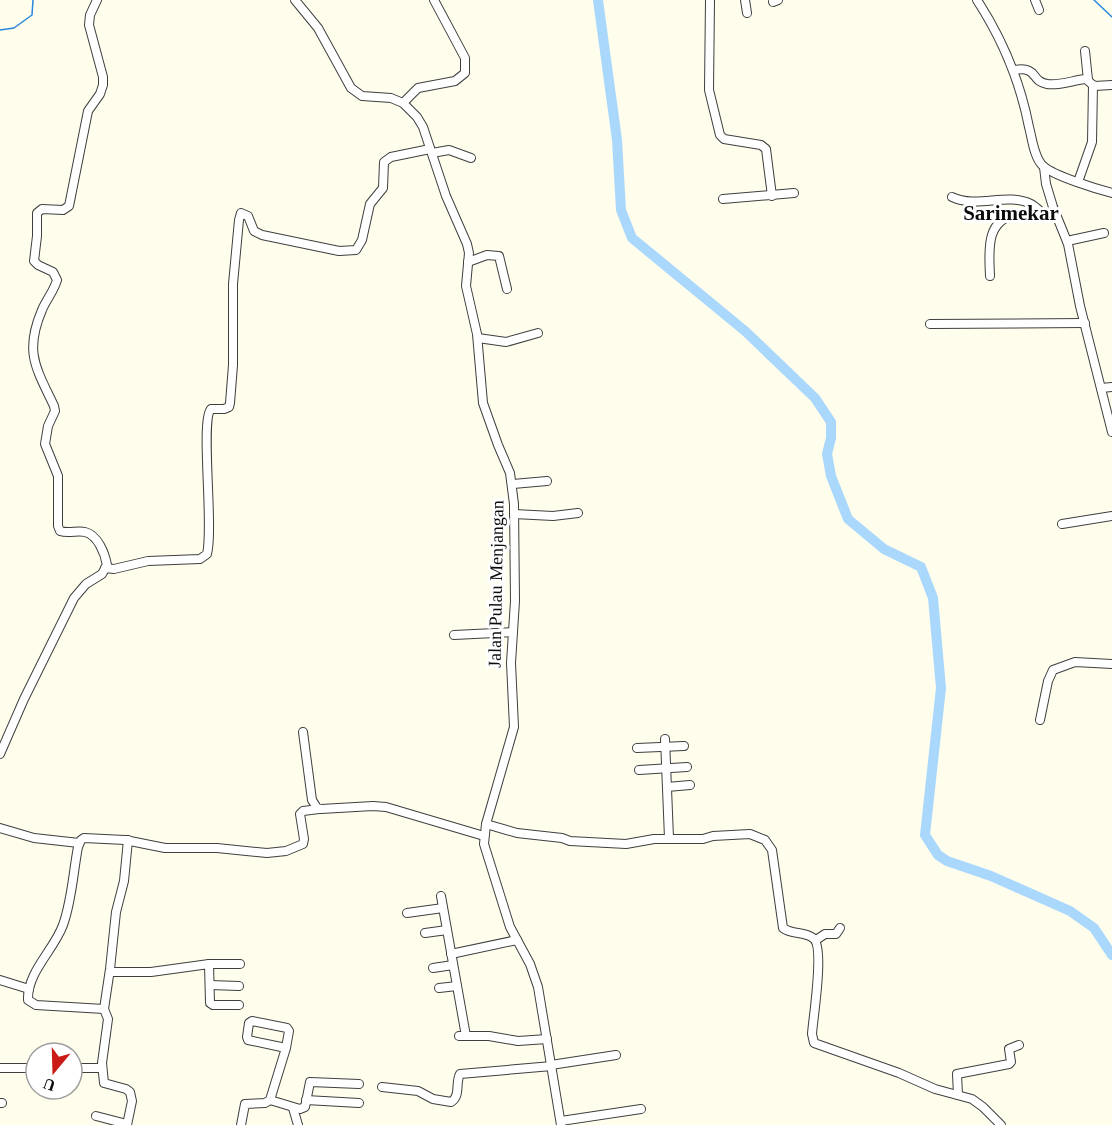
<svg xmlns="http://www.w3.org/2000/svg" width="1112" height="1125" font-family="Georgia,serif">
	<rect width="100%" height="100%" fill="#fffdec"/>
	<g fill="none" stroke-linecap="round" stroke-linejoin="round">
		<g stroke="#2987dc" stroke-width="1.5">
			<path d="M1094,0L1112,17"/>
			<path d="M0,30L14,28L32,15L33,0"/>
		</g>
		<path stroke="#aad8fd" stroke-width="10" d="M598,0L617,140L621,210L632,238L745,331L815,398L831,422V438L827,454L831,476L848,519L884,549L921,567L933,598L941,688L925,835L938,855L947,861L991,876L1070,911L1094,928L1112,955"/>
		<defs>
			<g id="minor">
				<path d="M295,0L318,28L351,88L362,96L391,98L403,103L417,117L423,127L446,196L467,244L469,253L466,286L477,334L483,403L498,445L510,473L514,504L515,601L511,663L514,727L486,824L484,844L510,927L530,964L538,987L561,1125"/>
				<path d="M710,0L709,90L720,135L724,139L761,145L766,149L772,196"/>
				<path d="M745,0L747,13"/>
				<path d="M977,0C1003,40 1020,81 1029,127C1032,138 1034,158 1043,166C1054,176 1097,189 1112,193"/>
				<path d="M1035,0L1039,10"/>
				<path d="M773,2L778,0"/>
				<path d="M1085,51L1088,80"/>
				<path d="M1014,70C1039,66 1030,81 1047,84C1059,86 1074,80 1086,79L1094,86L1112,85"/>
				<path d="M403,103L418,88L455,81L465,73V58L434,0"/>
				<path d="M432,153L449,150L471,158"/>
				<path d="M1044,167L1046,184L1053,207L1068,244L1080,306L1112,432"/>
				<path d="M1078,182L1092,142L1093,85"/>
				<path d="M952,197C977,209 1007,192 1031,204C1037,207 1041,213 1046,216"/>
				<path d="M723,199L794,193"/>
				<path d="M1067,241L1104,233"/>
				<path d="M468,262L487,255L499,256L507,289"/>
				<path d="M990,276C989,251 985,220 1017,214C1024,213 1030,217 1036,217C1043,217 1049,216 1055,215"/>
				<path d="M930,324L1085,323"/>
				<path d="M478,338L506,342L538,333"/>
				<path d="M1101,388L1112,387"/>
				<path d="M513,484L547,481"/>
				<path d="M514,514L553,516L578,513"/>
				<path d="M1062,524L1112,516"/>
				<path d="M105,568L114,569L148,561L200,559L207,554C214,527 200,420 211,409H224L229,407L230,403L233,365V284L239,220L241,213L248,216L254,231L262,235L339,251L356,250L362,240L370,204L383,188L384,162L391,157L430,149"/>
				<path d="M454,635L513,632"/>
				<path d="M1040,720L1048,681L1053,670L1075,662L1112,664"/>
				<path d="M303,732L312,800L317,808L321,809L373,806L386,807L484,836"/>
				<path d="M665,739L669,838"/>
				<path d="M637,748L684,746"/>
				<path d="M0,754L24,699L74,598L86,584L102,574L107,565C105,554 98,535 85,532C77,530 69,534 60,531L58,526V476L45,444L48,426L55,411L54,406C36,368 24,352 42,310C46,300 54,291 57,280L53,272L38,265L34,261L37,236V213L42,209L63,210L69,206L88,111L100,94L103,85V77L89,25L90,15L97,0"/>
				<path d="M639,770L687,767"/>
				<path d="M667,787L690,785"/>
				<path d="M486,824L517,833L562,838L570,841L626,844L654,839H703L713,836L750,834L765,840L772,850L783,928C792,935 804,931 813,938C825,946 813,1018 812,1034L814,1043L899,1073L935,1089L972,1099L983,1107L1001,1125"/>
				<path d="M0,828L34,838L79,843"/>
				<path d="M441,896L466,1036"/>
				<path d="M407,913L443,908"/>
				<path d="M425,933L447,930"/>
				<path d="M816,940L825,934H836L840,928"/>
				<path d="M451,954L517,940"/>
				<path d="M209,964H240"/>
				<path d="M433,968L453,965"/>
				<path d="M110,972H151L209,964L210,1003L213,1005H239"/>
				<path d="M0,980L29,989"/>
				<path d="M210,985L239,986"/>
				<path d="M439,988L457,986"/>
				<path d="M104,1009L36,1005L28,1000C27,972 54,950 63,925C72,900 73,873 78,847L81,840L84,838L125,840L165,848H217L267,853L286,851L303,844L304,839L300,814L303,811L319,809"/>
				<path d="M459,1036H489L518,1041L547,1039"/>
				<path d="M551,1065L616,1055"/>
				<path d="M0,1068H36"/>
				<path d="M72,1068H102"/>
				<path d="M382,1087L418,1091L433,1099L451,1102C461,1096 455,1083 460,1074L552,1066"/>
				<path d="M958,1095L957,1074L1009,1064L1011,1062L1009,1049L1019,1045"/>
				<path d="M270,1100L300,1109L305,1107L310,1082L359,1084"/>
				<path d="M306,1100L359,1103"/>
				<path d="M0,1103H2"/>
				<path d="M293,1108L298,1125"/>
				<path d="M96,1116L127,1124"/>
				<path d="M561,1121L641,1109"/>
				<path d="M127,1125L132,1101L130,1092L126,1089L104,1083L102,1063L108,1019L104,1009L110,969L116,912L124,881L128,840"/>
				<path d="M241,1125L245,1104L265,1103L270,1100L286,1048L248,1040L247,1037L249,1023L252,1021L287,1028L289,1031L286,1048"/>
			</g>
		</defs>
		<use href="#minor" stroke="#3f3f3f" stroke-width="10"/>
		<use href="#minor" stroke="#fff" stroke-width="8"/>
	</g>
	<g text-anchor="middle" stroke-width="6" stroke-linejoin="round" paint-order="stroke">
		<g font-size="18" fill="#0c0c0c" stroke="#fff">
			<text transform="translate(496 584) rotate(-89)" y="6">Jalan Pulau Menjangan</text>
		</g>
		<g font-size="21" font-weight="bold" fill="#0c0c0c" stroke="#fff">
			<text x="1011" y="220">Sarimekar</text>
		</g>
	</g>
	<g transform="translate(54 1071) rotate(199)"><circle r="28" fill="#ffffff" stroke="#9e9e9e" stroke-width="1.5"/>
	<path d="M0-4.5L10 22L0 15L-10 22Z" fill="#cb1b16"/>
	<text y="-9" font-size="16" font-weight="bold" text-anchor="middle" fill="#0c0c0c">U</text>
	</g>
</svg>
